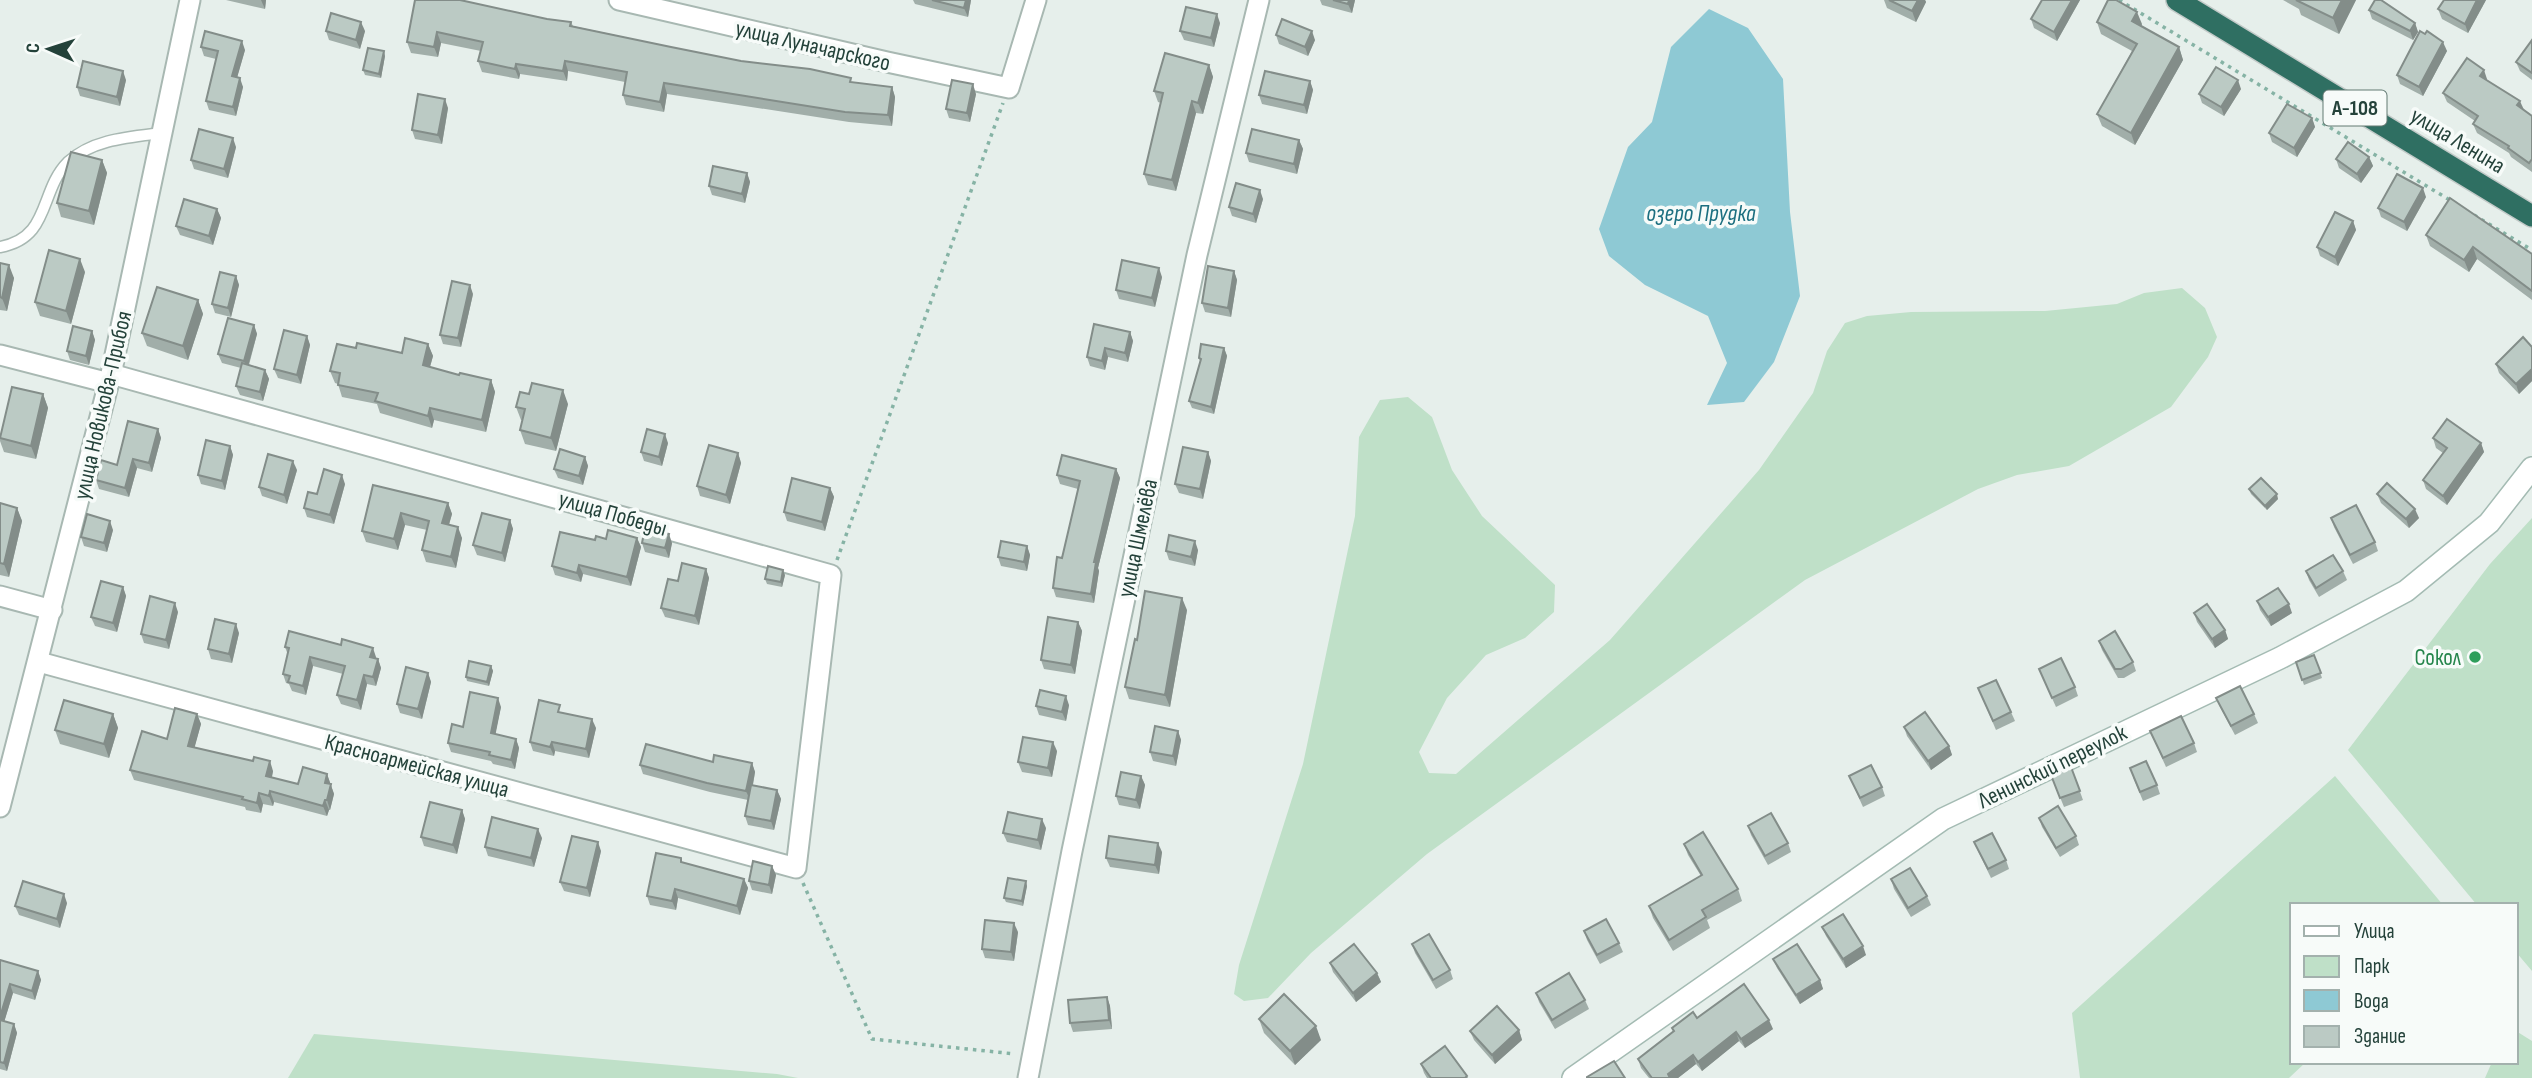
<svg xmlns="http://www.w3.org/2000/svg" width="2532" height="1078" font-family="'Sofia Sans Condensed',sans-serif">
	<rect width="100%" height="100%" fill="#e6efeb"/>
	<g fill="#bfe0c8">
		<path d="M2182,288L2205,308L2217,337L2208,357L2171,407L2069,466L2017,475L1978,489L1805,580L1427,854L1311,953L1268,998L1244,1001L1234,994L1239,965L1303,764L1355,516L1359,437L1380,400L1408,397L1432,417L1452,470L1482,516L1555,585L1554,612L1525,638L1486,655L1447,698L1419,752L1429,773L1456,774L1610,640L1759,470L1813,393L1827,351L1845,323L1867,316L1911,312L2045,311L2117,304L2144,293Z"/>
		<path d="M2532,518V971L2516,952V905H2477L2348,750L2490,564Z"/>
		<path d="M2335,776L2443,905H2292V1062H2306L2289,1078H2080L2072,1013Z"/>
		<path d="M2516,1031L2532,1041V1078H2485L2492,1062H2516Z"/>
		<path d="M314,1034L777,1074L798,1078H288Z"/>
	</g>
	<path fill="#8ec9d4" d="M1709,9L1748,28L1783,79L1790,212L1800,296L1774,362L1744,402L1707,405L1727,363L1708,316L1645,285L1609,256L1599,229L1628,147L1652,122L1671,47Z"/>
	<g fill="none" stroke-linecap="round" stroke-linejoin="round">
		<defs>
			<path id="lane" d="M0,247C51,238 39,191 68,162C93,139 130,137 162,133"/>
			<g id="street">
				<path d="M619,0L887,62L1009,88L1036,0"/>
				<path d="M0,355L109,383"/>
				<path d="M0,596L52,610"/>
				<path d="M39,662L796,868L831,575L111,374"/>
				<path d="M0,807L111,374L190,0"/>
				<path d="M1028,1078L1072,851L1197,255L1259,0"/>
			</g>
			<path id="secondary" d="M1573,1078L1943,819L2280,658L2406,591L2489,523L2532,468"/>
			<path id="highway" d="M2177,0L2532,216"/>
		</defs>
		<use href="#lane" stroke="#a8b8b2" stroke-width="13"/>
		<use href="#street" stroke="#a8b8b2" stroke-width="23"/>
		<use href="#secondary" stroke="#a4bbb3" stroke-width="24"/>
		<use href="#highway" stroke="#c2cac8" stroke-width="24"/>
		<g stroke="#86b3a5" stroke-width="3.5" stroke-dasharray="3.5 5" stroke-linecap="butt">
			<path d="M2119,0L2453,202"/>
			<path d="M2474,215L2532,250"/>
			<path d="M837,560L1003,103"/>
			<path d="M803,883L872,1039L1015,1054"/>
		</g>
		<use href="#lane" stroke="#fff" stroke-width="10"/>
		<use href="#street" stroke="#fff" stroke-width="19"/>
		<use href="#secondary" stroke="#fff" stroke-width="21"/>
		<use href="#highway" stroke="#2f6f62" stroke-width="21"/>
	</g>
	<g fill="#a1aea9">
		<path d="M226,0H266L265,9Z"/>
		<path d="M415,0L571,22L573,26L671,47L853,83L892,87L895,97L892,126L849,122L667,94L664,112L626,105L623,95L625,82L568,71L567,81L520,74L519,79L482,72L478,61L481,51L441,43L438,57L411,53L407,42Z"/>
		<path d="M913,0H971L968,17L915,4Z"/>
		<path d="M1320,0H1355L1352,13L1322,5Z"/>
		<path d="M1884,0H1925L1926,2L1916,22L1887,8Z"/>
		<path d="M2042,0H2080L2057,41L2034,28L2031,19Z"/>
		<path d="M2283,0H2356L2339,34L2301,15L2299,9Z"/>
		<path d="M2444,0H2486L2468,33L2442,19L2438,9Z"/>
		<path d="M2369,10L2415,23L2418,32L2413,40L2372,19Z"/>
		<path d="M2097,22L2142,24L2141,26L2179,47L2183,60L2135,145L2102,126L2097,114L2132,51L2101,34Z"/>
		<path d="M1220,23L1214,47L1184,40L1180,31Z"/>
		<path d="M326,31H365L360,49L329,40Z"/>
		<path d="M2425,34L2447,51L2423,96L2400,84L2397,75Z"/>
		<path d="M1276,35L1315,40L1308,56L1279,44Z"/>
		<path d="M2532,40V80L2520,71L2516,62Z"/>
		<path d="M201,47L245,50L237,77L243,87L236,116L209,110L206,101L216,59L204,56Z"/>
		<path d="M385,56L381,78L365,75L363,70Z"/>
		<path d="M1209,65L1213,77L1203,114L1196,113L1176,191L1148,185L1144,174L1161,103L1158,102L1154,91Z"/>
		<path d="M2487,79V80L2532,116V172L2511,157L2509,153L2477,133L2473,124L2475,121L2447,102L2443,93Z"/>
		<path d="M126,80L120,106L80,96L77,87Z"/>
		<path d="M1310,81L1313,90L1307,114L1262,104L1259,95Z"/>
		<path d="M2241,89L2224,116L2202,103L2199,94Z"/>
		<path d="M976,94L970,122L949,118L946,109Z"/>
		<path d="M448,108L442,144L415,139L412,130Z"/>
		<path d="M2312,118L2315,127L2297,157L2272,142L2269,133Z"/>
		<path d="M1299,140L1303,149L1297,174L1249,162L1246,153Z"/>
		<path d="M236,147L228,178L194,169L191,160Z"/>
		<path d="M2369,157L2373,166L2361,183L2339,168L2336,159Z"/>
		<path d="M102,160L107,173L94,225L61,217L57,203Z"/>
		<path d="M747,173L750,182L745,203L712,195L709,186Z"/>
		<path d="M2426,197L2407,231L2381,217L2378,208Z"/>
		<path d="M1263,199L1256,223L1232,216L1229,207Z"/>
		<path d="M217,209L221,218L213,245L180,235L176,226Z"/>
		<path d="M2353,221L2356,230L2338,266L2320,256L2317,247Z"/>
		<path d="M2426,235L2532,254V300L2477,259L2469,272L2430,246Z"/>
		<path d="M0,263L14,278L7,311L0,310Z"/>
		<path d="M1234,271L1237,280L1231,317L1205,312L1202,303Z"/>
		<path d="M85,272L71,324L40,316L35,302Z"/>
		<path d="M236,276L239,285L231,317L215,313L212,304Z"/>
		<path d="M1162,277L1155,307L1119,299L1116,290Z"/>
		<path d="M473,294L461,347L443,344L440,335Z"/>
		<path d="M198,300L203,314L188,360L147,346L142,333Z"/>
		<path d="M254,325L257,334L249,365L265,370L269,379L263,401L240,395L236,386L241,368L222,363L218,354Z"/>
		<path d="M92,331L95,340L89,365L70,360L67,351Z"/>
		<path d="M1130,332L1133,341L1128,362L1108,357L1105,370L1090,366L1087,357Z"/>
		<path d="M307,336L310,345L301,384L278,378L274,369Z"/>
		<path d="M428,344L433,356L430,367L459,375L491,380L495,392L486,432L434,420L432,428L380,413L377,404L342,397L338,384L335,383L330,371L356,348L402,353Z"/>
		<path d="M2532,347V381L2519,394L2499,373L2496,364Z"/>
		<path d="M1224,348L1227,356L1214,414L1192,408L1189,401L1200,361L1199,358Z"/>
		<path d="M43,394L48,408L36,459L4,452L0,441V435Z"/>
		<path d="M529,394L568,404L556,451L525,444L520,430L523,420H521L516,407Z"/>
		<path d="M158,429L161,438L152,472L137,468L129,497L99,489L96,480L117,465Z"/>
		<path d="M2433,438L2481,443L2484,452L2447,505L2426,489L2423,480L2443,453L2436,448Z"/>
		<path d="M668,443L662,466L644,461L641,452Z"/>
		<path d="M230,446L233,455L225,490L201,484L198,475Z"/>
		<path d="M1208,452L1211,461L1203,499L1179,493L1175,484Z"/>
		<path d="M738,453L741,463L730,504L700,496L697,486Z"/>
		<path d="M585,457L588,466L583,485L558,478L554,469Z"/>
		<path d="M1116,469L1120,478L1098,568L1099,571L1094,603L1056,597L1053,588L1062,558L1078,489L1060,484L1057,475Z"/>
		<path d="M297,470L287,504L262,496L259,487Z"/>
		<path d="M345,484L334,524L307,517L304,508L317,494Z"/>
		<path d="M373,485L448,503L452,514L449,525L462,538L456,568L426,562L422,550L427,530L405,525L398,550L366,542L362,531Z"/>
		<path d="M830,488L834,497L825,531L787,521L784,512Z"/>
		<path d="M2249,489L2278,499L2267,510L2251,494Z"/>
		<path d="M2377,494L2419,518L2409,528L2381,503Z"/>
		<path d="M0,503L17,508L22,521L9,577L0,575Z"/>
		<path d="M2331,518L2375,542L2378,551L2353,564L2334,527Z"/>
		<path d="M510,520L513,529L505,562L477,555L473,545Z"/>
		<path d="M113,530L107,552L84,546L81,537Z"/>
		<path d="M637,538L641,547L631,586L583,574L581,582L555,575L552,566L595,540Z"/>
		<path d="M642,543H672L669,558L645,552Z"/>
		<path d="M1027,546L1030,555L1027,571L1001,566L998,557Z"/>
		<path d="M1198,550L1195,566L1169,560L1166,551Z"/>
		<path d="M706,569L709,578L699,625L665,617L661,608L678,581Z"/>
		<path d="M2306,571H2343L2347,580L2319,597L2309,580Z"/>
		<path d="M785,575L782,587L767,584L765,579Z"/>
		<path d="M123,587L126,596L117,632L95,626L91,617Z"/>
		<path d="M2257,601L2292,613L2271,626L2260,610Z"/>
		<path d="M1187,610L1170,707L1129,699L1125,687L1137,640Z"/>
		<path d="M178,612L169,649L144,643L141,634Z"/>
		<path d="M2194,613L2225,630L2228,639L2215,648L2197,622Z"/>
		<path d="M1078,622L1082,631L1075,674L1044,669L1041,660Z"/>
		<path d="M239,633L232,663L211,659L208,649Z"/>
		<path d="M2099,641L2133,662L2136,671L2124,678H2118L2102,650Z"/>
		<path d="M285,647L376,657V658L378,659L381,668L376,686L367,684L361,710L341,704L337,695L343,674L313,666L306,695L292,691L289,684L286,683L283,674L288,655Z"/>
		<path d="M2314,655L2322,678L2304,685L2296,662Z"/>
		<path d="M491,666L493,671L489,686L467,681L466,677Z"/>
		<path d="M2039,669L2075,687L2078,696L2056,707Z"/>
		<path d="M428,673L431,682L422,719L400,713L397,704Z"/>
		<path d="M1978,688L2011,712L2015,721L1996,730Z"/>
		<path d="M2216,698L2254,714L2258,723L2235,735L2220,707Z"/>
		<path d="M1069,705L1066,721L1039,715L1036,706Z"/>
		<path d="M501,707L495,734L516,739L519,748L515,769L493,764L491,761L451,752L448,743L463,727Z"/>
		<path d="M563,713L596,728L589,758L555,751L554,756L533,751L530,742Z"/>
		<path d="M113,714L118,728L109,758L60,744L55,730Z"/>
		<path d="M197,714L201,724L194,748L273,771L272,777L298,784L327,774L334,794L330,810H329L327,816L274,802L273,806L263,804L261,813L246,810L245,807L134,780L130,770Z"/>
		<path d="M1904,727L1949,746L1952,755L1931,770L1907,736Z"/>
		<path d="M1178,731L1181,740L1176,766L1153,761L1150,752Z"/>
		<path d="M2150,731L2194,743L2197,752L2166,767Z"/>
		<path d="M1057,751L1052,777L1022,772L1018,762Z"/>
		<path d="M713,762L752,763L755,772L753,785L777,790L781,799L774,830L748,825L745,816L748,800L710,792L643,774L640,765Z"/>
		<path d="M2071,767L2083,800L2064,807L2051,775Z"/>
		<path d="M1141,776L1145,785L1140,809L1119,805L1116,796Z"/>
		<path d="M1849,776L1882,787L1885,796L1863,807Z"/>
		<path d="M2133,777L2157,785L2160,794L2143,801Z"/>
		<path d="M462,810L465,819L457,854L424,846L421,837Z"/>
		<path d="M2039,818L2076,836L2079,845L2060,857L2042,827Z"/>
		<path d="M1748,826L1788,843L1791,852L1768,865L1751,835Z"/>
		<path d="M1046,828L1041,850L1007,842L1003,833Z"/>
		<path d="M542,838L534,867L488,856L485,847Z"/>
		<path d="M1974,842L2006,860L2009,869L1991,878L1978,851Z"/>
		<path d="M1684,844L1738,889L1742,901L1707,920L1710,928L1673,951L1653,918L1649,906L1701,876L1688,855Z"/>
		<path d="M601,851L590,897L564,891L560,882Z"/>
		<path d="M1162,852L1159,874L1110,867L1106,858Z"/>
		<path d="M683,863L744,879L748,888L740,915L678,898L676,910L650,905L647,896Z"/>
		<path d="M772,866L776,875L772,894L752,890L749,881Z"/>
		<path d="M1891,879L1927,896L1931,905L1911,917L1894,889Z"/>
		<path d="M1027,886L1023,906L1006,902L1004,898Z"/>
		<path d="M67,903L60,928L19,915L15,906Z"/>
		<path d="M1822,927L1866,955L1846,968L1826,936Z"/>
		<path d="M1584,931L1619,943L1623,952L1600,964L1587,940Z"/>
		<path d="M1018,932L1014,961L985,958L982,949Z"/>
		<path d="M1412,944L1450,970L1453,979L1436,989L1415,953Z"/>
		<path d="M1773,959L1820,980L1823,989L1800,1004L1777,968Z"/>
		<path d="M0,961L38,971L41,980L35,1000L13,993L4,1022L14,1024L17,1033L7,1071L0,1069Z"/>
		<path d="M1330,963L1377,973L1381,982L1356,1002L1333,972Z"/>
		<path d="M1536,993L1585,1000L1589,1009L1555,1029L1539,1002Z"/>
		<path d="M1107,997L1110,1006L1112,1029L1073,1032L1070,1023Z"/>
		<path d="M1697,1018L1773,1029L1745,1048L1739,1041L1702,1071L1696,1064L1678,1078H1649L1641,1068L1638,1059L1673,1032L1672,1028Z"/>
		<path d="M1259,1019L1321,1040L1295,1065L1264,1033Z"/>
		<path d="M1519,1030L1522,1040L1495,1064L1474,1040L1470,1031Z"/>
		<path d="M1421,1064L1467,1076L1468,1078H1427L1424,1073Z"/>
	</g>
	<g fill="#838d89">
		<path d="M261,0H266L265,9Z"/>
		<path d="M966,0H971L968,17L964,8Z"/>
		<path d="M1349,0H1355L1352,13L1348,4Z"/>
		<path d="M1918,0H1925L1926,2L1916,22L1912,11Z"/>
		<path d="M2072,0H2080L2057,41L2054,32Z"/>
		<path d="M2342,0H2356L2339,34L2333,18Z"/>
		<path d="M2477,0H2486L2468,33L2465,24Z"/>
		<path d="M2137,12L2142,24L2137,34L2132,21Z"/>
		<path d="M1217,14L1220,23L1214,47L1211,38Z"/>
		<path d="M361,22L365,31L360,49L356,40Z"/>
		<path d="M2415,23L2418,32L2413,40L2410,31Z"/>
		<path d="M1312,31L1315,40L1308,56L1305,47Z"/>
		<path d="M437,32L441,43L438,57L434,47Z"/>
		<path d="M242,41L245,50L235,85L232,76Z"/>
		<path d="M2443,42L2447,51L2423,96L2419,87Z"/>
		<path d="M2179,47L2183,60L2135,145L2131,133Z"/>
		<path d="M384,51L385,56L381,78L379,74Z"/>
		<path d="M565,61L568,71L567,81L563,71Z"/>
		<path d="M516,64L520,74L519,79L515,69Z"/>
		<path d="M1209,65L1213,77L1203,114L1198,103Z"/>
		<path d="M2484,70L2487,79L2483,85L2480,76Z"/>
		<path d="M123,71L126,80L120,106L117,97Z"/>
		<path d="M240,78L243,87L236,116L233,107Z"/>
		<path d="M2238,80L2241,89L2224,116L2221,107Z"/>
		<path d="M1310,81L1313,90L1307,114L1304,105Z"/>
		<path d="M664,83L667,94L664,112L660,102Z"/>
		<path d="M973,84L976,94L970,122L967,113Z"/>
		<path d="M892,87L895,97L892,126L888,115Z"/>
		<path d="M445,99L448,108L442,144L438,135Z"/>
		<path d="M1192,101L1196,113L1176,191L1172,180Z"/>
		<path d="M2520,101L2524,110L2517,105Z"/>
		<path d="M2312,118L2315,127L2297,157L2294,148Z"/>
		<path d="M233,138L236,147L228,178L224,169Z"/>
		<path d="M1299,140L1303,149L1297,174L1294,164Z"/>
		<path d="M2369,157L2373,166L2361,183L2357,174Z"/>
		<path d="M102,160L107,173L94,225L89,211Z"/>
		<path d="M747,173L750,182L745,203L742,194Z"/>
		<path d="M2423,188L2426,197L2407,231L2404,222Z"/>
		<path d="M1260,190L1263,199L1256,223L1253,214Z"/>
		<path d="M217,209L221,218L213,245L209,236Z"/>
		<path d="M2353,221L2356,230L2338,266L2335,257Z"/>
		<path d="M2473,247L2477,259L2469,272L2464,260Z"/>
		<path d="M80,259L85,272L71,324L66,311Z"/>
		<path d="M9,265L14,278L7,311L2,298Z"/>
		<path d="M1159,268L1162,277L1155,307L1152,298Z"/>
		<path d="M1234,271L1237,280L1231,317L1228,308Z"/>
		<path d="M236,276L239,285L231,317L228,308Z"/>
		<path d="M470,285L473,294L461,347L458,338Z"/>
		<path d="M198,300L203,314L188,360L183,346Z"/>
		<path d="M254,325L257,334L247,370L244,361Z"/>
		<path d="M92,331L95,340L89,365L86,356Z"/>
		<path d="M1130,332L1133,341L1128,362L1125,353Z"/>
		<path d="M307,336L310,345L301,384L297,375Z"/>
		<path d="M428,344L433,356L427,377L423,365Z"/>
		<path d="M1105,348L1108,357L1105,370L1102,361Z"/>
		<path d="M1224,348L1227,356L1214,414L1211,407Z"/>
		<path d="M2532,369V381L2519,394L2516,384Z"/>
		<path d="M265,370L269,379L263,401L260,392Z"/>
		<path d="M491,380L495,392L486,432L482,420Z"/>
		<path d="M563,390L568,404L556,451L551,438Z"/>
		<path d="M43,394L48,408L36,459L31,446Z"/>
		<path d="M430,408L434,420L432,428L428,416Z"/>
		<path d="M158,429L161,438L152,472L149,463Z"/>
		<path d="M665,434L668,443L662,466L659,457Z"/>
		<path d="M2481,443L2484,452L2447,505L2443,496Z"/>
		<path d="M230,446L233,455L225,490L222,481Z"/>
		<path d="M1208,452L1211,461L1203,499L1200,489Z"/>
		<path d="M738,453L741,463L730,504L726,495Z"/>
		<path d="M585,457L588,466L583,485L579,476Z"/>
		<path d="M133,459L137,468L129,497L125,488Z"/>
		<path d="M293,461L297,470L287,504L284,495Z"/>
		<path d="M1116,469L1120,478L1098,568L1099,571L1094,603L1091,594L1094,562Z"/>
		<path d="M342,475L345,484L334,524L330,515Z"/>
		<path d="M830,488L834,497L825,531L822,522Z"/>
		<path d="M2277,494L2278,499L2267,510L2265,506Z"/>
		<path d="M448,503L452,514L446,534L442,523Z"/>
		<path d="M17,508L22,521L9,577L4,564Z"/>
		<path d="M2415,509L2419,518L2409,528L2406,519Z"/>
		<path d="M401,513L405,525L398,550L394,539Z"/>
		<path d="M510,520L513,529L505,562L502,553Z"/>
		<path d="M110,521L113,530L107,552L104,543Z"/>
		<path d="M458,527L462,538L456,568L451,557Z"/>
		<path d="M669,534L672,543L669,558L665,548Z"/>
		<path d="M637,538L641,547L631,586L627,577Z"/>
		<path d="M1195,541L1198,550L1195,566L1191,557Z"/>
		<path d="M1027,546L1030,555L1027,571L1024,562Z"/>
		<path d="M579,565L583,574L581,582L577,573Z"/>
		<path d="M706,569L709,578L699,625L695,616Z"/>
		<path d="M783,570L785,575L782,587L781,582Z"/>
		<path d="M123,587L126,596L117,632L113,623Z"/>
		<path d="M1182,598L1187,610L1170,707L1165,695Z"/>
		<path d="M175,603L178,612L169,649L166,640Z"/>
		<path d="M2289,604L2292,613L2271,626L2268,617Z"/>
		<path d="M1078,622L1082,631L1075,674L1071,665Z"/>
		<path d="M236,624L239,633L232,663L229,654Z"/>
		<path d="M2225,630L2228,639L2215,648L2212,639Z"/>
		<path d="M373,648L376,657L374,666L370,657Z"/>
		<path d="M310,657L313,666L306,695L303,686Z"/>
		<path d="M378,659L381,668L376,686L373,677Z"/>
		<path d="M491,666L493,671L489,686L487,682Z"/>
		<path d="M428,673L431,682L422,719L418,709Z"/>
		<path d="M364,675L367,684L361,710L357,700Z"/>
		<path d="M1066,696L1069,705L1066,721L1062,712Z"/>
		<path d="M498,698L501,707L494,742L491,733Z"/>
		<path d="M113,714L118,728L109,758L104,744Z"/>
		<path d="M197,714L201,724L192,757L188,746Z"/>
		<path d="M592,719L596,728L589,758L586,749Z"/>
		<path d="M1178,731L1181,740L1176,766L1173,756Z"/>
		<path d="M516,739L519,748L515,769L511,760Z"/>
		<path d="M552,742L555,751L554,756L550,747Z"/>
		<path d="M1053,742L1057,751L1052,777L1048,768Z"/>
		<path d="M1949,746L1952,755L1931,770L1928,761Z"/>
		<path d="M270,761L273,771L270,786L266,776Z"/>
		<path d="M752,763L755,772L750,800L746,791Z"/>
		<path d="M327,774L334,794L330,810L327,800L325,783Z"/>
		<path d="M1141,776L1145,785L1140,809L1136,800Z"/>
		<path d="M777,790L781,799L774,830L771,821Z"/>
		<path d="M270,791L274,802L273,806L269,796Z"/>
		<path d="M259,793L263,804L261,813L257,803Z"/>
		<path d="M325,800L329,810L327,816L323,806Z"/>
		<path d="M462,810L465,819L457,854L453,845Z"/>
		<path d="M1042,819L1046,828L1041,850L1038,840Z"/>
		<path d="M538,829L542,838L534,867L531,858Z"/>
		<path d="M598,842L601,851L590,897L587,888Z"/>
		<path d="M1158,843L1162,852L1159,874L1155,865Z"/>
		<path d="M772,866L776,875L772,894L769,885Z"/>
		<path d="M744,879L748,888L740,915L737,906Z"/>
		<path d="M1026,881L1027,886L1023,906L1022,901Z"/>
		<path d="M675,889L678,898L676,910L672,901Z"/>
		<path d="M64,894L67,903L60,928L57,919Z"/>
		<path d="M1014,923L1018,932L1014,961L1011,952Z"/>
		<path d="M1863,946L1866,955L1846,968L1843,959Z"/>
		<path d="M38,971L41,980L35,1000L32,991Z"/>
		<path d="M1377,973L1381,982L1356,1002L1353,993Z"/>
		<path d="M1820,980L1823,989L1800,1004L1796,995Z"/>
		<path d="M10,984L13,993L2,1029L0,1023V1017Z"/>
		<path d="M1107,997L1110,1006L1112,1029L1109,1020Z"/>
		<path d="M1769,1020L1773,1029L1745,1048L1741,1039Z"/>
		<path d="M14,1024L17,1033L7,1071L4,1063Z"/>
		<path d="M1316,1026L1321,1040L1295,1065L1290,1051Z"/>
		<path d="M1519,1030L1522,1040L1495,1064L1492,1055Z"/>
		<path d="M1736,1032L1739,1041L1702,1071L1698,1062Z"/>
		<path d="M1693,1055L1696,1064L1678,1078H1669L1668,1074Z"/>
	</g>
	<g fill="#bbcac4" stroke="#838d89" stroke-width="2">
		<path d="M415,0H460L547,19L571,22L570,26L671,47L741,61L810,69L851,78L850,82L892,87L888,115L845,112L664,83L660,102L623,95L627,72L565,61L563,71L516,64L515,69L478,61L483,42L437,32L434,47L407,42Z"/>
		<path d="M932,0H966L964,8Z"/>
		<path d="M1333,0H1349L1348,4Z"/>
		<path d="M1889,0H1918L1912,11Z"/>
		<path d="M2042,0H2072L2054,32L2031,19Z"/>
		<path d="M2108,0H2116L2137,12L2132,21L2179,47L2131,133L2097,114L2137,44L2097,22Z"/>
		<path d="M2296,0H2342L2333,18Z"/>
		<path d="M2375,0H2381L2415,23L2410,31L2369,10Z"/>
		<path d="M2444,0H2477L2465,24L2438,9Z"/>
		<path d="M1186,7L1217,14L1211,38L1180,31Z"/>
		<path d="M331,13L361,22L356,40L326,31Z"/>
		<path d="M1282,19L1312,31L1305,47L1276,35Z"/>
		<path d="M205,31L242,41L232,76L240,78L233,107L206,101L218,51L201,47Z"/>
		<path d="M2420,31L2425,34L2427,31L2443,42L2419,87L2397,75Z"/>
		<path d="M2532,40V73L2516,62Z"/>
		<path d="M368,48L384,51L379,74L363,70Z"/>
		<path d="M1165,53L1209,65L1198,103L1192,101L1172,180L1144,174L1163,93L1154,91Z"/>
		<path d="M2467,58L2484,70L2480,76L2520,101L2517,105L2532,116V159L2529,163L2508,148L2509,146L2473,124L2478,116L2443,93Z"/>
		<path d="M83,61L123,71L117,97L77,87Z"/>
		<path d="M2216,67L2238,80L2221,107L2199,94Z"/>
		<path d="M1265,71L1310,81L1304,105L1259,95Z"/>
		<path d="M952,80L973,84L967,113L946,109Z"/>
		<path d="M418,94L445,99L438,135L412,130Z"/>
		<path d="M2287,104L2312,118L2294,148L2269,133Z"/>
		<path d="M199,129L233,138L224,169L191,160Z"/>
		<path d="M1252,129L1299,140L1294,164L1246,153Z"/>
		<path d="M2348,142L2369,157L2357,174L2336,159Z"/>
		<path d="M71,152L102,160L89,211L57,203Z"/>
		<path d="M713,166L747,173L742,194L709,186Z"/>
		<path d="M2397,174L2423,188L2404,222L2378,208Z"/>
		<path d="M1236,183L1260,190L1253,214L1229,207Z"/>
		<path d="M2450,198L2532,254V291L2473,247L2464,260L2426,235Z"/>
		<path d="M184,199L217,209L209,236L176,226Z"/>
		<path d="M2335,212L2353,221L2335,257L2317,247Z"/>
		<path d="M49,250L80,259L66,311L35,302Z"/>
		<path d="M1122,260L1159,268L1152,298L1116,290Z"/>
		<path d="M0,263L9,265L2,298L0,297Z"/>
		<path d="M1208,266L1234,271L1228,308L1202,303Z"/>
		<path d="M220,272L236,276L228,308L212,304Z"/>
		<path d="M452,281L470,285L458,338L440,335Z"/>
		<path d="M157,287L198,300L183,346L142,333Z"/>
		<path d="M228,318L254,325L244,361L218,354Z"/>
		<path d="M1094,324L1130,332L1125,353L1105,348L1102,361L1087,357Z"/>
		<path d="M73,326L92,331L86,356L67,351Z"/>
		<path d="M284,330L307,336L297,375L274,369Z"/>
		<path d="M2523,337L2532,347V369L2516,384L2496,364Z"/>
		<path d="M405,338L428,344L423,365L459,375L460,373L491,380L482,420L430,408L428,416L375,401L378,393L338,385L340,373L330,371L337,344L356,348L357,343L402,353Z"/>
		<path d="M1201,344L1224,348L1211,407L1189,401L1201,359L1199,358Z"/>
		<path d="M242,363L265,370L260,392L236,386Z"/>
		<path d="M532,383L563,390L551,438L520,430L525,409L516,407L520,392L529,394Z"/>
		<path d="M12,387L43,394L31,446L0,438Z"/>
		<path d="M2447,419L2481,443L2443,496L2423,480L2447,448L2433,438Z"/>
		<path d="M128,421L158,429L149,463L133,459L125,488L96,480L101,460L117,465Z"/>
		<path d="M647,429L665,434L659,457L641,452Z"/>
		<path d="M206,440L230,446L222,481L198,475Z"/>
		<path d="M709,445L738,453L726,495L697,486Z"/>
		<path d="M1183,447L1208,452L1200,489L1175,484Z"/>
		<path d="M560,449L585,457L579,476L554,469Z"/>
		<path d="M268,454L293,461L284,495L259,487Z"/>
		<path d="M1062,455L1116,469L1094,562H1096L1091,594L1053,588L1057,557L1062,558L1080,481L1057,475Z"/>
		<path d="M324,469L342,475L330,515L304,508L308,492L317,494Z"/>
		<path d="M792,478L830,488L822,522L784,512Z"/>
		<path d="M2261,478L2277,494L2265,506L2249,489Z"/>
		<path d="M2387,483L2415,509L2406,519L2377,494Z"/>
		<path d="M373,485L448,503L442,523L458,527L451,557L422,550L429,521L401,513L394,539L362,531Z"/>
		<path d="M0,503L17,508L4,564L0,563Z"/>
		<path d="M2356,505L2375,542L2350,555L2331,518Z"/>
		<path d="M482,513L510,520L502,553L473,545Z"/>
		<path d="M87,514L110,521L104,543L81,537Z"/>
		<path d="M645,528L669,534L665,548L642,543Z"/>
		<path d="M608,530L637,538L627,577L579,565L577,573L552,566L560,532L595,540L596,536L606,539Z"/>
		<path d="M1169,535L1195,541L1191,557L1166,551Z"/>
		<path d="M1001,541L1027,546L1024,562L998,557Z"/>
		<path d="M2333,555L2343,571L2316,588L2306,571Z"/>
		<path d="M682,563L706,569L695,616L661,608L668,579L678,581Z"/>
		<path d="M768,566L783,570L781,582L765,579Z"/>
		<path d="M101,581L123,587L113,623L91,617Z"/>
		<path d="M2278,588L2289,604L2268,617L2257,601Z"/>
		<path d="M1145,591L1182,598L1165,695L1125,687L1135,639L1137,640Z"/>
		<path d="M150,596L175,603L166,640L141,634Z"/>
		<path d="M2207,604L2225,630L2212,639L2194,613Z"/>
		<path d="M1048,617L1078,622L1071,665L1041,660Z"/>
		<path d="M215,619L236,624L229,654L208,649Z"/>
		<path d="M289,631L341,645L342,639L373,648L370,657L378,659L373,677L364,675L357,700L337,695L345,666L310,657L303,686L288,682L290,676L283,674L289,648L285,647Z"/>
		<path d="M2115,631L2133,662L2121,669H2115L2099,641Z"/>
		<path d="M2314,655L2321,673L2302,680L2296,662Z"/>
		<path d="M2061,658L2075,687L2052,698L2039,669Z"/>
		<path d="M469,661L491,666L487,682L466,677Z"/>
		<path d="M406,667L428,673L418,709L397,704Z"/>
		<path d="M1996,680L2011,712L1993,721L1978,688Z"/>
		<path d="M2240,686L2254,714L2231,726L2216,698Z"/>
		<path d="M1040,690L1066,696L1062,712L1036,706Z"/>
		<path d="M470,692L498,698L491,733L516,739L511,760L489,755L490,752L448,743L452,724L463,727Z"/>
		<path d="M64,700L113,714L104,744L55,730Z"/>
		<path d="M539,700L560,705L558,712L592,719L586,749L552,742L550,747L530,742Z"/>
		<path d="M175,708L197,714L188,746L253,761L254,757L270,761L266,776L298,784L303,767L327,774L325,783L331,784L327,800H325L323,806L270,791L269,796L259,793L257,803L242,799L243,797L130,770L142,731L167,739Z"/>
		<path d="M1925,712L1949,746L1928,761L1904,727Z"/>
		<path d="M2181,716L2194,743L2163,758L2150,731Z"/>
		<path d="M1155,726L1178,731L1173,756L1150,752Z"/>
		<path d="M1023,737L1053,742L1048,768L1018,762Z"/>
		<path d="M646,744L713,762L714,755L752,763L746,791L707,783L640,765Z"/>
		<path d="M2146,761L2157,785L2140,792L2130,768Z"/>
		<path d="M1871,765L1882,787L1860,798L1849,776Z"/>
		<path d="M2071,767L2080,791L2060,798L2051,775Z"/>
		<path d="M1121,772L1141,776L1136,800L1116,796Z"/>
		<path d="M751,785L777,790L771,821L745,816Z"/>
		<path d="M430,802L462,810L453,845L421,837Z"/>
		<path d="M2058,806L2076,836L2056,848L2039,818Z"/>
		<path d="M1008,812L1042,819L1038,840L1003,833Z"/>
		<path d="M1771,813L1788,843L1765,856L1748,826Z"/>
		<path d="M492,817L538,829L531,858L485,847Z"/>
		<path d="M1703,832L1738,889L1702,910L1706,917L1669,940L1649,906L1702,875L1684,844Z"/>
		<path d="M1992,833L2006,860L1988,869L1974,842Z"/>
		<path d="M572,836L598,842L587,888L560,882Z"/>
		<path d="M1109,836L1158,843L1155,865L1106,858Z"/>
		<path d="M656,853L681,858V862L744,879L737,906L675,889L672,901L647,896Z"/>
		<path d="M753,861L772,866L769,885L749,881Z"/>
		<path d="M1910,868L1927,896L1908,908L1891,879Z"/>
		<path d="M1008,878L1026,881L1022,901L1004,898Z"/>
		<path d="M23,881L64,894L57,919L15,906Z"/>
		<path d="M1843,914L1863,946L1843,959L1822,927Z"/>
		<path d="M1606,919L1619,943L1597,955L1584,931Z"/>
		<path d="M985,920L1014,923L1011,952L982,949Z"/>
		<path d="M1429,934L1450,970L1433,980L1412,944Z"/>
		<path d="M1354,944L1377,973L1353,993L1330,963Z"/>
		<path d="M1797,944L1820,980L1796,995L1773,959Z"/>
		<path d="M0,960L38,971L32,991L10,984L0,1017Z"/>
		<path d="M1569,973L1585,1000L1552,1020L1536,993Z"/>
		<path d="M1744,984L1769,1020L1741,1039L1736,1032L1698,1062L1693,1055L1668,1074L1670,1078H1652L1638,1059L1674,1031L1672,1028L1693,1012L1697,1018Z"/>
		<path d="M1284,994L1316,1026L1290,1051L1259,1019Z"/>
		<path d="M1107,997L1109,1020L1070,1023L1068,1000Z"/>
		<path d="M1497,1006L1519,1030L1492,1055L1470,1031Z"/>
		<path d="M0,1020L14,1024L4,1063L0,1062Z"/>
		<path d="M1445,1046L1467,1076L1465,1078H1431L1421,1064Z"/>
		<path d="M1614,1061L1625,1078H1587V1077Z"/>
	</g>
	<circle fill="#2e9e5b" stroke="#f7fbf9" stroke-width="2.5" cx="2475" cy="657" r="7"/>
	<g text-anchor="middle" stroke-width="7" stroke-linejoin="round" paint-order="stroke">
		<rect fill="#f7fbf9" stroke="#637a73" stroke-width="2" x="2323.5" y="90.5" width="63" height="35" rx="5"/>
		<g font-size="21" font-weight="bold" fill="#24423a">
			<text x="2355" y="115">А-108</text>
		</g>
		<g font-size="23" fill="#24423a" stroke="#f7fbf9">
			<text transform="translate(813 45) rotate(13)" y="8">улица Луначарского</text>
			<text transform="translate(2458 140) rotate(31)" y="8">улица Ленина</text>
			<text transform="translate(102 405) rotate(-77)" y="8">улица Новикова-Прибоя</text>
			<text transform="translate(613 513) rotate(16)" y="8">улица Победы</text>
			<text transform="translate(1137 538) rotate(-78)" y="8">улица Шмелёва</text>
			<text transform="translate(417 765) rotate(15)" y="8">Красноармейская улица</text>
			<text transform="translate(2052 766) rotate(-26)" y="8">Ленинский переулок</text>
		</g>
		<g font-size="23" fill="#27864d" stroke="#f7fbf9" text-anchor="end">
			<text x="2461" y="665">Сокол</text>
		</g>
		<g font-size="24" font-style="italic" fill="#1c6f80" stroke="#f7fbf9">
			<text x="1701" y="221">озеро Прудка</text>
		</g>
	</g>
	<rect x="2290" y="903" width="228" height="161" fill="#f7fbf9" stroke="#a3b1ad" stroke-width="2"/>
	<rect x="2304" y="926" width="35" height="10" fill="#ffffff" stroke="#a3b1ad" stroke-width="2"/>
	<text x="2354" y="938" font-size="21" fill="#24423a">Улица</text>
	<rect x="2304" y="956" width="35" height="21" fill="#bfe0c8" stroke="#a3b1ad" stroke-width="2"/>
	<text x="2354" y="973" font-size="21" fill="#24423a">Парк</text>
	<rect x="2304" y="990" width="35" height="21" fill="#8ec9d4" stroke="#a3b1ad" stroke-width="2"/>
	<text x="2354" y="1008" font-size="21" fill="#24423a">Вода</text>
	<rect x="2304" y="1026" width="35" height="21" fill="#bbcac4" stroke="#a3b1ad" stroke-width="2"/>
	<text x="2354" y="1043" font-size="21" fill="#24423a">Здание</text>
	<g transform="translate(49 49) rotate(273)" stroke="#f7fbf9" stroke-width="5" paint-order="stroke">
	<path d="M0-5L12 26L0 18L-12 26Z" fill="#24423a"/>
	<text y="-10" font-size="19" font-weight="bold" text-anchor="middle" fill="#24423a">С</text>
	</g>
</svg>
